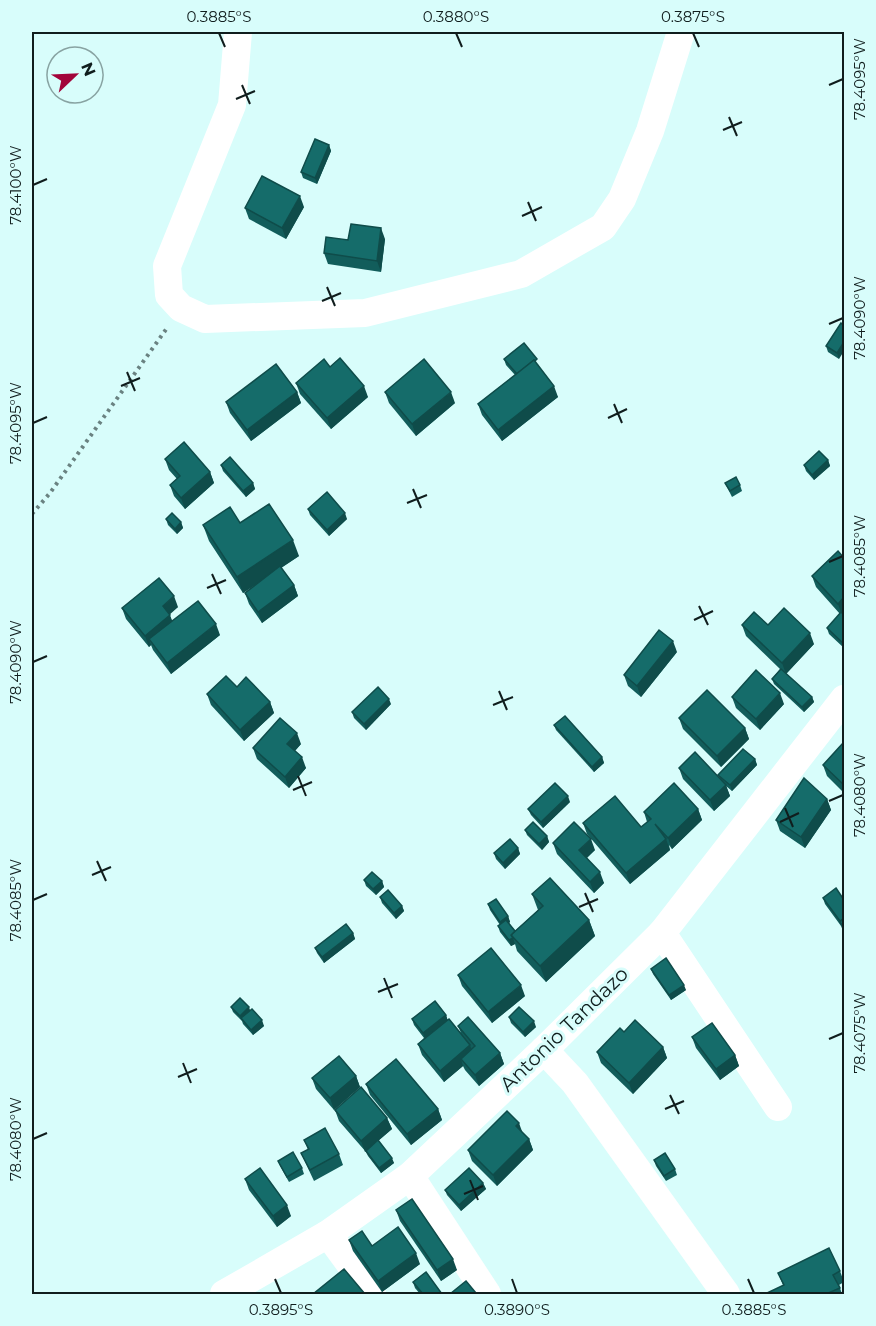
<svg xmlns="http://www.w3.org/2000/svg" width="876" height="1326" font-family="Montserrat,sans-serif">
	<rect width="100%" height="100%" fill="#d8fdfb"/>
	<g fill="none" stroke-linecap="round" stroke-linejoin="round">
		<path stroke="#6a8281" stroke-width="4" stroke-dasharray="3 4.5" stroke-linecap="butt" d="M32,514L50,493L167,328"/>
		<g stroke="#fff" stroke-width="28">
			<path d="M238,32L232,105L167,266L169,295L181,308L205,319L365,313L521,274L603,227L622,199L650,131L681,32"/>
			<path d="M662,933L778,1107"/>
			<path d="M544,1050L575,1083L726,1294"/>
			<path d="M410,1176L487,1294"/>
			<path d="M328,1234L372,1294"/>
			<path d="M224,1294L328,1234L410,1176L544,1050L662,933L844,699"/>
		</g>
	</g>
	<g fill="#125d5b">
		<path d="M329,145L331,151L317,184L303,178L301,172Z"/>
		<path d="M304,207L286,239L249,219L245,208Z"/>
		<path d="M385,239L381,272L328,264L324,253L348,240Z"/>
		<path d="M841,323L839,359L828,352L826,346Z"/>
		<path d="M504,359L539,365L538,366L558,397L502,441L482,415L478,404L515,375L506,365Z"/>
		<path d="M330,367L368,397L331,429L300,394L296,383Z"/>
		<path d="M297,392L301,403L251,441L230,413L226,402Z"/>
		<path d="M385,392L455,403L416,436L389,403Z"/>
		<path d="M165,459L210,472L214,483L185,509L174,496L170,485L177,479L169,470Z"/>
		<path d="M828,460L830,466L814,480L806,471L804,465Z"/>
		<path d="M221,465L253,483L255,489L246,497L223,471Z"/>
		<path d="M725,483L740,485L742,491L732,497Z"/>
		<path d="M308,509L347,519L329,536L310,515Z"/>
		<path d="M166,519L181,522L183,528L177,534L168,525Z"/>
		<path d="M240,523L299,556L281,568L294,585L298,596L262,623L249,604L245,593L261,580L243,593L209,541L203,525Z"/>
		<path d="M838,551L843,614L844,615V648L829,634L827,628L840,614L816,587L812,576Z"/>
		<path d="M178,607L169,614L172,621L220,635L171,674L153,650L151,645L149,647L126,619L122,608Z"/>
		<path d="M742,625L814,644L786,674L812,697L814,702L804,712L774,684L772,679L780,669L746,636Z"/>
		<path d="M677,652L641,697L628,686L624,675Z"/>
		<path d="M207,694L270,702L274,713L244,741L211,705Z"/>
		<path d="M732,697L784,704L760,730L736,708Z"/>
		<path d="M391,704L366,730L354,718L352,712Z"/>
		<path d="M679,718L745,728L749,739L721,767L683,729Z"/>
		<path d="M554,725L602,757L604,763L594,772L556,730Z"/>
		<path d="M844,742V793L827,776L823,765Z"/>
		<path d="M301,744L295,751L306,768L289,788L257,759L253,748Z"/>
		<path d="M755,759L757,765L732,791L726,786L730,796L714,811L683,779L679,768L720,779L718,775Z"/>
		<path d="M827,799L831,810L805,848L780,831L776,820Z"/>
		<path d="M570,802L543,828L531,815L528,809Z"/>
		<path d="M698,809L702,820L672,849L669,845L670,850L630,884L587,834L583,823L641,827L647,822L644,812Z"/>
		<path d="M525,830L547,836L549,842L542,850L527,835Z"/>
		<path d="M553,843L595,850L587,858L604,883L594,893L557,854Z"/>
		<path d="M518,848L520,854L505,869L496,859L494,853Z"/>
		<path d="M364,880L382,881L384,887L376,895L366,886Z"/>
		<path d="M532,894L589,920L595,936L546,982L517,951L515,944L511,946L500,932L498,926L500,925L490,910L488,904L508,916L510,922L509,923L515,931L538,910Z"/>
		<path d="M380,897L402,906L404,911L396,919L382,903Z"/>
		<path d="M823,898L844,900V933L841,926L825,904Z"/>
		<path d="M353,933L355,939L324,963L317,953L315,948Z"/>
		<path d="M651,969L686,990L671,1000L653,974Z"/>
		<path d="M458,975L525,996L492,1023L462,986Z"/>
		<path d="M231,1007L250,1011L264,1026L253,1035L243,1024L242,1021L233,1012Z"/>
		<path d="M446,1015L447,1019L461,1033L458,1026L500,1053L504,1064L479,1086L465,1070L463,1066L444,1082L422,1055L418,1044L424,1038L414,1025L412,1019Z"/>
		<path d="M509,1017L536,1027L525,1037L511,1023Z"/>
		<path d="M624,1032L663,1047L667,1058L633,1094L601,1063L597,1052Z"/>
		<path d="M692,1037L735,1055L739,1066L720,1080L696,1048Z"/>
		<path d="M356,1076L360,1087L334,1110L316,1089L312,1078Z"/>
		<path d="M366,1084L438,1109L442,1120L411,1145L370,1095Z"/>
		<path d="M335,1110L387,1118L392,1129L378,1141L394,1163L381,1173L368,1156L366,1152L339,1121Z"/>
		<path d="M523,1133L529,1139L533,1150L497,1186L472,1161L468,1150Z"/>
		<path d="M304,1140L339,1154L343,1165L314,1181L306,1164L301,1153L308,1150Z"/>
		<path d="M654,1160L675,1169L677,1175L666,1181L656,1166Z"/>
		<path d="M278,1161L302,1168L304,1174L289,1182L280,1166Z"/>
		<path d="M245,1179L291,1216L277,1227L249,1190Z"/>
		<path d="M483,1183L486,1189L461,1211L447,1195L445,1190Z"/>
		<path d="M396,1210L457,1270L441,1281L400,1221Z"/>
		<path d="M349,1240L372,1246L420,1264L382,1292L353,1251Z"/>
		<path d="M840,1271L844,1282L839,1285L842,1294H767L783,1285L778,1273Z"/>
		<path d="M426,1272L442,1294H420L415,1288L413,1282Z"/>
	</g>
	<g fill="#0f4c4a">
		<path d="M329,145L331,151L317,184L315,178Z"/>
		<path d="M300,196L304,207L286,239L282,228Z"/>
		<path d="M381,228L385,239L381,272L377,261Z"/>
		<path d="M844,342V351L839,359L837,353Z"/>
		<path d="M364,386L368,397L331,429L327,418Z"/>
		<path d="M554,386L558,397L502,441L498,430Z"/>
		<path d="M297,392L301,403L251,441L247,430Z"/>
		<path d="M451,392L455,403L416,436L412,424Z"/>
		<path d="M828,460L830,466L814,480L812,475Z"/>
		<path d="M210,472L214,483L185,509L181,498Z"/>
		<path d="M253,483L255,489L246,497L243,491Z"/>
		<path d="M345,513L347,519L329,536L327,530Z"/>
		<path d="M181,522L183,528L177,534L175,529Z"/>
		<path d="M293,540L299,556L243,593L237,577Z"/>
		<path d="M294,585L298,596L262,623L258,612Z"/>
		<path d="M174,596L178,607L167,617L163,606Z"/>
		<path d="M844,597V612L842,615L838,604Z"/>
		<path d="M170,615L174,626L149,639L151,645L149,647L145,636Z"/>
		<path d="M216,624L220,635L171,674L167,663Z"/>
		<path d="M810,633L814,644L786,674L782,663Z"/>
		<path d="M673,641L677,652L641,697L637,686Z"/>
		<path d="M780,693L784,704L760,730L756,719Z"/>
		<path d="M812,697L814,702L804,712L802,707Z"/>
		<path d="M389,699L391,704L366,730L364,724Z"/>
		<path d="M270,702L274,713L244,741L240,730Z"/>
		<path d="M745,728L749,739L721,767L717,756Z"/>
		<path d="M297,733L301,744L291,755L287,744Z"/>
		<path d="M302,757L306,768L289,788L285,777Z"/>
		<path d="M602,757L604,763L594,772L592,767Z"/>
		<path d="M755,759L757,765L732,791L730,785Z"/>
		<path d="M726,785L730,796L714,811L710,800Z"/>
		<path d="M568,796L570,802L543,828L541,822Z"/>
		<path d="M827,799L831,810L805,848L801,837Z"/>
		<path d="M698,809L702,820L672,849L668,838Z"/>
		<path d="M547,836L549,842L542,850L539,844Z"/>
		<path d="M591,839L595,850L583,861L579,850Z"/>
		<path d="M666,839L670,850L630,884L626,873Z"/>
		<path d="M518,848L520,854L505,869L503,863Z"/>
		<path d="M600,872L604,883L594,893L590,882Z"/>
		<path d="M382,881L384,887L376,895L373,889Z"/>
		<path d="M402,906L404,911L396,919L394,913Z"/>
		<path d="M508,916L510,922L502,928L500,922Z"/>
		<path d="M589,920L595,936L546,982L540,966Z"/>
		<path d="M353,933L355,939L324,963L322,957Z"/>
		<path d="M513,938L515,944L511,946L509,940Z"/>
		<path d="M521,985L525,996L492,1023L488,1012Z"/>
		<path d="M684,985L686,990L671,1000L669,995Z"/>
		<path d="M249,1007L251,1013L241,1018L242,1021L240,1016Z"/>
		<path d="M446,1015L448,1021L425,1039L423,1033Z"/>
		<path d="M262,1020L264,1026L253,1035L251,1030Z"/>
		<path d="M534,1021L536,1027L525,1037L523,1032Z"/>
		<path d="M470,1045L474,1057L461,1059L463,1066L444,1082L440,1071Z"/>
		<path d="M663,1047L667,1058L633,1094L629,1083Z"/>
		<path d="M500,1053L504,1064L479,1086L475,1075Z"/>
		<path d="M735,1055L739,1066L720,1080L716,1069Z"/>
		<path d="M356,1076L360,1087L334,1110L330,1098Z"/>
		<path d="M438,1109L442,1120L411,1145L407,1134Z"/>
		<path d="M387,1118L392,1129L365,1152L361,1141Z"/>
		<path d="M519,1123L523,1134L516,1126Z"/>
		<path d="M529,1139L533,1150L497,1186L493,1175Z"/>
		<path d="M392,1158L394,1163L381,1173L379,1168Z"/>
		<path d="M483,1183L486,1189L461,1211L459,1205Z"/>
		<path d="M287,1205L291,1216L277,1227L273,1216Z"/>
		<path d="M416,1253L420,1264L382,1292L378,1281Z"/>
		<path d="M453,1259L457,1270L441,1281L437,1270Z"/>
	</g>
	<g fill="#156c6a" stroke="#0f4c4a" stroke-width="1.5">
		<path d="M315,139L329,145L315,178L301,172Z"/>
		<path d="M262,176L300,196L282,228L245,208Z"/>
		<path d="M351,224L381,228L377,261L324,253L326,237L348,240Z"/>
		<path d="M841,323L844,326V342L837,353L826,346Z"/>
		<path d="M524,343L537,359L535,361L534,360L517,374L504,359Z"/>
		<path d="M340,358L364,386L327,418L296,383L324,359L330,367Z"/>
		<path d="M424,359L451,392L412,424L385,392Z"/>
		<path d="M534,360L554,386L498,430L478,404Z"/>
		<path d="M276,364L297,392L247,430L226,402Z"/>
		<path d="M184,442L210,472L181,498L170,485L180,476L165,459Z"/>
		<path d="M819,451L828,460L812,475L804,465Z"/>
		<path d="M230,457L253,483L243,491L221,465Z"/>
		<path d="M736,477L740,485L730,491L725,483Z"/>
		<path d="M327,492L345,513L327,530L308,509Z"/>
		<path d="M269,504L293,540L237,577L203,525L230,507L240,523Z"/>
		<path d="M172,513L181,522L175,529L166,519Z"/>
		<path d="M838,551L844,558V597L838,604L812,576Z"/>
		<path d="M280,566L294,585L258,612L245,593Z"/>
		<path d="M159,578L174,596L163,606L170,615L145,636L122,608Z"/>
		<path d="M198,601L216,624L167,663L149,639Z"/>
		<path d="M784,608L810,633L782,663L742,625L754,612L768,625Z"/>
		<path d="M841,612L844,615V644L827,628Z"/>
		<path d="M659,630L673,641L637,686L624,675Z"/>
		<path d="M781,669L812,697L802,707L772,679Z"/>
		<path d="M756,670L780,693L756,719L732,697Z"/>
		<path d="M226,676L237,687L246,677L270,702L240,730L207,694Z"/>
		<path d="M378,687L389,699L364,724L352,712Z"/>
		<path d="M707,690L745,728L717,756L679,718Z"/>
		<path d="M565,716L602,757L592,767L554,725Z"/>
		<path d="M280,718L297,733L287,744L302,757L285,777L253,748Z"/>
		<path d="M844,742V785L823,765Z"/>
		<path d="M743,749L755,759L730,785L718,775Z"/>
		<path d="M695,752L726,785L710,800L679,768Z"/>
		<path d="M804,778L827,799L801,837L776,820Z"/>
		<path d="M555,783L568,796L541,822L528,809Z"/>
		<path d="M674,783L698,809L668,838L655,824L666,839L626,873L583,823L615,796L641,827L651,819L644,812Z"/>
		<path d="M533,822L547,836L539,844L525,830Z"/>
		<path d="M574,822L591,839L579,850L600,872L590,882L553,843Z"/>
		<path d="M510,839L518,848L503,863L494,853Z"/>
		<path d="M372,872L382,881L373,889L364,880Z"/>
		<path d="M550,878L589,920L540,966L511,935L543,906L532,894Z"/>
		<path d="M836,888L844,900V918L840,921L823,898Z"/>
		<path d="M388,890L402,906L394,913L380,897Z"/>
		<path d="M496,899L508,916L500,922L488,904Z"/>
		<path d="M844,918V928L840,922Z"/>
		<path d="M506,920L515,931L511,935L513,938L509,940L498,926Z"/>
		<path d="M346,924L353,933L322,957L315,948Z"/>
		<path d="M491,948L521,985L488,1012L458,975Z"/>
		<path d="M666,958L684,985L669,995L651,969Z"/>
		<path d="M240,998L249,1007L240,1016L231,1007Z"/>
		<path d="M435,1001L446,1015L423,1033L412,1019Z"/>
		<path d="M519,1007L534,1021L523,1032L509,1017Z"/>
		<path d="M252,1009L262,1020L251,1030L241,1018Z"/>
		<path d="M468,1017L500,1053L475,1075L461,1059L475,1046L458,1026Z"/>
		<path d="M449,1019L470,1045L440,1071L418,1044Z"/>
		<path d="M635,1020L663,1047L629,1083L597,1052L620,1028L624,1032Z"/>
		<path d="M712,1023L735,1055L716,1069L692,1037Z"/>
		<path d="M339,1056L356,1076L330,1098L312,1078Z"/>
		<path d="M396,1059L438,1109L407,1134L366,1084Z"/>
		<path d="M361,1087L387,1118L361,1141L335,1110Z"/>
		<path d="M507,1111L519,1123L516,1126L529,1139L493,1175L468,1150Z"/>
		<path d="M325,1128L339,1154L310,1170L301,1153L309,1149L304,1140Z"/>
		<path d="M378,1140L392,1158L379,1168L366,1151Z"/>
		<path d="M293,1152L302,1168L287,1177L278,1161Z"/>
		<path d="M665,1153L675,1169L664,1176L654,1160Z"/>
		<path d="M260,1168L287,1205L273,1216L245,1179Z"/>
		<path d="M469,1168L483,1183L459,1205L445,1190Z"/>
		<path d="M412,1199L453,1259L437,1270L396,1210Z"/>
		<path d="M398,1227L416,1253L378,1281L349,1240L362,1231L372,1246Z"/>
		<path d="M829,1248L840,1271L833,1275L840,1288L826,1294H768L767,1293L784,1285L778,1273Z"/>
		<path d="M344,1269L365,1294H313Z"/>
		<path d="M426,1272L442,1294H423L413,1282Z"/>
		<path d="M466,1281L476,1293L474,1294H450Z"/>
	</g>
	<path fill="none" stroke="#101d1d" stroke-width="2" d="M219,33L225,47M456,33L462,47M693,33L699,47M242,85L250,104M829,85L843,79M236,99L255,91M729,117L737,136M723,130L742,122M33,185L47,179M528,202L536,221M522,216L542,207M327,287L335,306M322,301L341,293M829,324L843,318M127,372L135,391M121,386L140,378M614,404L622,423M608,418L627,409M33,423L47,417M413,489L421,508M407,503L427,495M829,562L843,556M212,574L221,594M207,588L226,580M699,606L708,625M694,620L713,611M33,662L47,656M499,691L507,710M493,705L513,697M298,776L306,796M293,790L312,782M829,801L843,795M785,808L793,827M780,822L799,813M97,861L106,881M92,875L111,867M585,893L593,912M33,900L47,894M579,907L598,899M384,978L392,998M378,992L398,984M829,1039L843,1033M183,1063L191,1083M178,1077L197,1069M670,1095L679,1114M665,1109L684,1101M33,1139L47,1133M470,1180L478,1200M464,1194L483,1186M275,1279L281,1293M512,1279L517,1293M748,1279L754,1293"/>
	<g text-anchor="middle" stroke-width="6" stroke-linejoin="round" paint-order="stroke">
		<g font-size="20" fill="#101d1d" stroke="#d8fdfb">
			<text transform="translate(564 1029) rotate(-44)" y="7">Antonio Tandazo</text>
		</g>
	</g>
	<rect width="876" height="1326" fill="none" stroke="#d8fdfb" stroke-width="66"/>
	<g transform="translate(75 75) rotate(67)"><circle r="28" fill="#d8fdfb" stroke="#88a3a2" stroke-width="1.5"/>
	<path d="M0-4.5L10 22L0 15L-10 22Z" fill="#a2043a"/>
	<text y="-9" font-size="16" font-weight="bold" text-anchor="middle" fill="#101d1d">N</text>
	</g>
	<rect x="33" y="33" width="810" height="1260" fill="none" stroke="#101d1d" stroke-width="2"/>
	<g font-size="15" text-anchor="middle" fill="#101d1d">
		<text x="219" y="22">0.3885°S</text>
		<text x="456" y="22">0.3880°S</text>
		<text x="693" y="22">0.3875°S</text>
		<text transform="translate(860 79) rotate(-90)" y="5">78.4095°W</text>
		<text transform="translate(16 185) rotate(-90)" y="5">78.4100°W</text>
		<text transform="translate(860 318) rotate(-90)" y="5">78.4090°W</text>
		<text transform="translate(16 423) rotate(-90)" y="5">78.4095°W</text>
		<text transform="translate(860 556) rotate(-90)" y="5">78.4085°W</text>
		<text transform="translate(16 662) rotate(-90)" y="5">78.4090°W</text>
		<text transform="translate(860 795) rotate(-90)" y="5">78.4080°W</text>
		<text transform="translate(16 900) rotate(-90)" y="5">78.4085°W</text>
		<text transform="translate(860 1033) rotate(-90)" y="5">78.4075°W</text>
		<text transform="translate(16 1139) rotate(-90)" y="5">78.4080°W</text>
		<text x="281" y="1315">0.3895°S</text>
		<text x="517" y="1315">0.3890°S</text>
		<text x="754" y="1315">0.3885°S</text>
	</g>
</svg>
